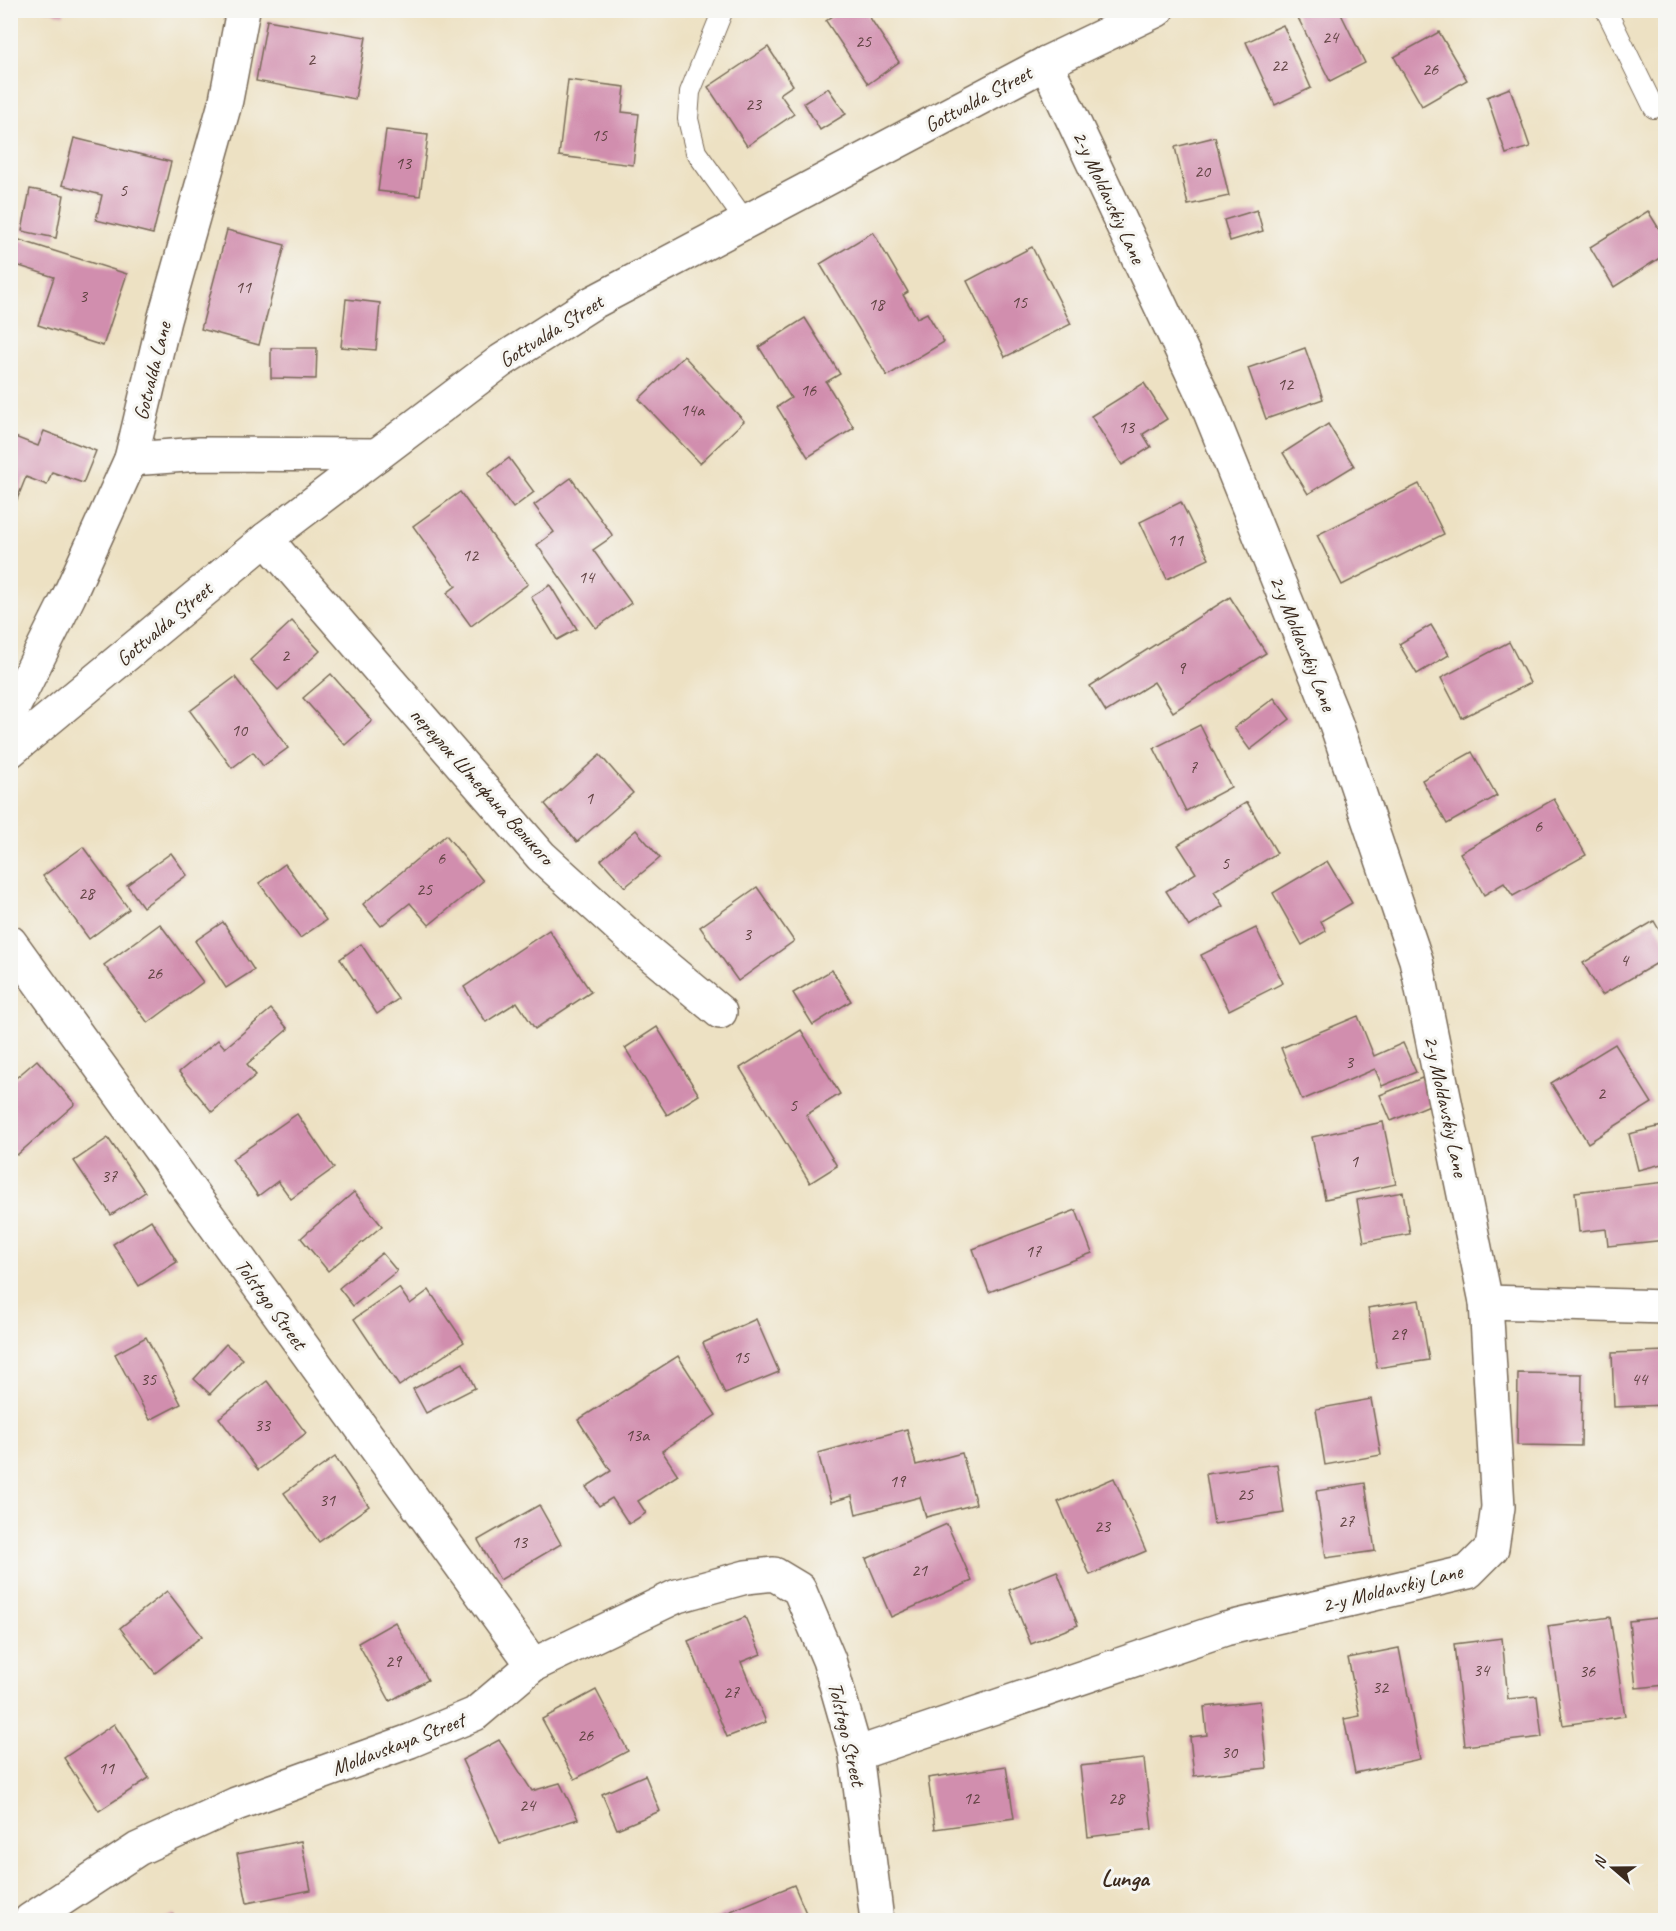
<svg xmlns="http://www.w3.org/2000/svg" width="1676" height="1931" font-family="Caveat,sans-serif">
	<rect width="100%" height="100%" fill="#f6f6f2"/>
	<filter id="ink" filterUnits="userSpaceOnUse"><feTurbulence type="fractalNoise" baseFrequency=".0167" numOctaves="2"/><feDisplacementMap in="SourceGraphic" scale="12" xChannelSelector="R" yChannelSelector="G"/><feConvolveMatrix kernelMatrix="1 2 1 2 8 2 1 2 1" color-interpolation-filters="sRGB"/></filter>
	<filter id="wash" filterUnits="userSpaceOnUse"><feTurbulence type="fractalNoise" baseFrequency=".008" numOctaves="4" result="noise"/><feDisplacementMap in="SourceGraphic" scale="24" xChannelSelector="R" yChannelSelector="G"/><feGaussianBlur stdDeviation="1.35" result="paint"/><feColorMatrix in="noise" values="0 0 0 0 0 0 0 0 0 0 0 0 0 0 0 0 0 1.4 0 .05"/><feComposite in="paint" operator="in"/></filter>
	<g filter="url(#wash)">
		<rect width="100%" height="100%" fill="#ede1c3"/>
		<g id="blocks">
			<g fill="#d18eae">
				<path d="M44,10H64V15Z"/>
				<path d="M841,10H865L899,62L868,84L826,21Z"/>
				<path d="M1298,10H1339L1365,63L1330,81L1295,12Z"/>
				<path d="M267,20L366,37L355,99L256,81Z"/>
				<path d="M1283,25L1311,88L1275,105L1246,42Z"/>
				<path d="M1439,32L1467,80L1422,106L1394,57Z"/>
				<path d="M768,47L793,85L780,94L794,114L747,146L708,87Z"/>
				<path d="M568,80L625,87L622,112L639,114L633,165L559,156Z"/>
				<path d="M828,88L846,114L820,130L804,103Z"/>
				<path d="M1510,88L1530,147L1506,154L1487,97Z"/>
				<path d="M386,130L428,135L420,196L378,191Z"/>
				<path d="M1215,137L1229,196L1188,205L1175,147Z"/>
				<path d="M74,138L171,162L153,234L96,220L102,195L62,185Z"/>
				<path d="M30,189L64,195L56,238L22,231Z"/>
				<path d="M1257,210L1263,231L1230,241L1224,220Z"/>
				<path d="M1648,211L1666,240V254L1614,287L1590,247Z"/>
				<path d="M227,230L285,245L259,345L201,329Z"/>
				<path d="M873,232L908,292L903,295L917,318L927,313L944,342L887,376L820,264Z"/>
				<path d="M10,237L127,274L103,346L38,325L54,277L10,263Z"/>
				<path d="M1032,247L1071,324L1005,357L967,281Z"/>
				<path d="M346,299L380,303L376,350L341,347Z"/>
				<path d="M805,318L840,374L826,382L854,428L808,457L777,407L791,398L759,347Z"/>
				<path d="M271,348H317L316,379L271,378Z"/>
				<path d="M1305,348L1323,399L1266,419L1248,368Z"/>
				<path d="M684,356L744,421L700,463L639,399Z"/>
				<path d="M1144,383L1167,419L1143,434L1151,447L1122,465L1091,416Z"/>
				<path d="M1328,424L1354,466L1308,494L1283,453Z"/>
				<path d="M44,431L96,451L83,483L52,472L47,485L26,477L10,517V435L38,446Z"/>
				<path d="M509,458L534,492L513,508L488,474Z"/>
				<path d="M571,478L613,536L593,550L631,603L596,628L537,545L554,532L534,505Z"/>
				<path d="M1419,484L1444,534L1342,585L1317,535Z"/>
				<path d="M460,492L528,584L471,626L447,593L456,586L413,526Z"/>
				<path d="M1181,502L1209,559L1167,579L1140,522Z"/>
				<path d="M550,585L577,629L557,640L531,597Z"/>
				<path d="M1230,597L1266,653L1173,712L1154,682L1106,712L1090,686Z"/>
				<path d="M292,621L320,651L278,690L250,660Z"/>
				<path d="M1431,625L1449,655L1417,674L1399,644Z"/>
				<path d="M1509,642L1530,683L1462,718L1441,678Z"/>
				<path d="M331,674L372,721L345,745L303,698Z"/>
				<path d="M235,677L288,748L263,766L253,752L232,768L190,711Z"/>
				<path d="M1274,698L1290,719L1250,750L1234,728Z"/>
				<path d="M1200,725L1231,787L1186,811L1154,748Z"/>
				<path d="M1472,752L1497,796L1447,824L1422,780Z"/>
				<path d="M600,755L633,793L577,842L545,804Z"/>
				<path d="M1554,799L1586,855L1513,896L1504,883L1484,895L1460,853Z"/>
				<path d="M1247,802L1277,853L1214,892L1223,906L1189,927L1166,891L1196,873L1178,845Z"/>
				<path d="M636,830L660,858L625,887L601,860Z"/>
				<path d="M446,835L483,881L429,925L410,903L381,926L363,904Z"/>
				<path d="M83,847L129,909L89,939L43,876Z"/>
				<path d="M171,853L187,875L143,907L127,885Z"/>
				<path d="M1327,861L1352,903L1321,921L1326,931L1302,945L1273,893Z"/>
				<path d="M285,864L326,920L300,938L259,883Z"/>
				<path d="M757,887L794,941L738,981L700,927Z"/>
				<path d="M1654,921L1666,942V958L1602,995L1583,963Z"/>
				<path d="M223,922L254,970L226,988L195,941Z"/>
				<path d="M160,924L203,982L148,1023L104,965Z"/>
				<path d="M1256,928L1283,983L1229,1010L1201,955Z"/>
				<path d="M549,930L591,992L535,1029L517,1002L486,1022L464,987Z"/>
				<path d="M361,944L398,999L377,1014L340,959Z"/>
				<path d="M832,970L851,1001L813,1025L793,993Z"/>
				<path d="M271,1009L288,1029L247,1064L256,1075L212,1112L179,1072L218,1040L225,1048Z"/>
				<path d="M1358,1016L1374,1056L1403,1043L1416,1072L1382,1086L1375,1069L1302,1100L1281,1048Z"/>
				<path d="M657,1027L699,1095L667,1115L625,1048Z"/>
				<path d="M801,1030L840,1094L806,1115L837,1166L810,1183L740,1068Z"/>
				<path d="M1615,1044L1652,1103L1588,1143L1551,1083Z"/>
				<path d="M37,1060L75,1104L17,1155L10,1148V1083Z"/>
				<path d="M1422,1078L1432,1104L1391,1121L1380,1095Z"/>
				<path d="M297,1114L334,1168L291,1199L278,1181L258,1196L232,1159Z"/>
				<path d="M1383,1122L1396,1184L1325,1199L1312,1137Z"/>
				<path d="M1666,1125V1163L1638,1170L1629,1134Z"/>
				<path d="M108,1138L145,1192L111,1215L74,1161Z"/>
				<path d="M1666,1182V1240L1608,1246L1606,1229L1579,1232L1575,1192Z"/>
				<path d="M354,1192L382,1226L328,1271L301,1238Z"/>
				<path d="M1403,1192L1410,1234L1364,1242L1357,1200Z"/>
				<path d="M1076,1210L1092,1253L989,1292L973,1249Z"/>
				<path d="M151,1220L177,1262L139,1286L113,1244Z"/>
				<path d="M382,1253L397,1271L353,1306L339,1288Z"/>
				<path d="M399,1288L410,1304L429,1290L464,1342L399,1386L354,1319Z"/>
				<path d="M1419,1300L1429,1360L1377,1368L1368,1308Z"/>
				<path d="M756,1319L779,1372L725,1394L703,1343Z"/>
				<path d="M146,1337L181,1404L150,1420L115,1354Z"/>
				<path d="M226,1344L243,1359L210,1394L194,1379Z"/>
				<path d="M1666,1351V1405L1614,1407L1612,1353Z"/>
				<path d="M678,1356L716,1415L662,1451L678,1475L638,1501L646,1513L629,1524L612,1498L599,1506L586,1487L611,1471L578,1420Z"/>
				<path d="M463,1363L475,1388L426,1413L413,1389Z"/>
				<path d="M1518,1373L1582,1374L1581,1446L1517,1445Z"/>
				<path d="M267,1381L306,1433L258,1470L219,1418Z"/>
				<path d="M1371,1399L1381,1455L1325,1465L1316,1409Z"/>
				<path d="M907,1429L916,1465L962,1453L976,1504L926,1517L920,1497L856,1514L852,1496L831,1502L818,1453Z"/>
				<path d="M335,1457L369,1506L319,1542L284,1493Z"/>
				<path d="M1277,1464L1284,1513L1214,1524L1206,1474Z"/>
				<path d="M1114,1478L1146,1551L1090,1575L1058,1502Z"/>
				<path d="M1365,1483L1375,1551L1326,1558L1316,1491Z"/>
				<path d="M539,1505L561,1544L500,1580L478,1540Z"/>
				<path d="M947,1524L972,1581L891,1617L866,1559Z"/>
				<path d="M1057,1571L1078,1625L1031,1644L1009,1590Z"/>
				<path d="M167,1591L202,1636L155,1673L120,1628Z"/>
				<path d="M745,1617L761,1654L741,1662L766,1722L727,1737L688,1641Z"/>
				<path d="M1610,1617L1625,1716L1563,1725L1548,1626Z"/>
				<path d="M1666,1617V1685L1636,1688L1629,1621Z"/>
				<path d="M395,1622L428,1680L390,1701L358,1643Z"/>
				<path d="M1502,1638L1508,1699L1537,1696L1542,1737L1465,1746L1454,1644Z"/>
				<path d="M1399,1648L1420,1759L1355,1773L1344,1719L1360,1716L1348,1658Z"/>
				<path d="M596,1690L628,1751L575,1779L542,1719Z"/>
				<path d="M1260,1701L1267,1768L1194,1776L1190,1737L1207,1735L1204,1707Z"/>
				<path d="M114,1724L149,1778L99,1811L64,1758Z"/>
				<path d="M499,1740L532,1791L560,1783L578,1819L500,1843L462,1760Z"/>
				<path d="M1144,1759L1152,1829L1088,1837L1080,1766Z"/>
				<path d="M1006,1766L1014,1818L935,1829L928,1778Z"/>
				<path d="M645,1775L660,1811L617,1829L602,1794Z"/>
				<path d="M301,1841L311,1890L247,1903L237,1854Z"/>
				<path d="M794,1885L809,1920H709Z"/>
				<path d="M174,1915L176,1920H161Z"/>
			</g>
		</g>
	</g>
	<g filter="url(#ink)">
		<use href="#blocks" fill-opacity="0" stroke="#796a58" stroke-width="1.5"/>
		<g fill="none" stroke-linecap="round" stroke-linejoin="round">
			<defs>
				<g id="lane">
					<path d="M723,10L690,92L688,119L696,152L746,222"/>
					<path d="M1606,10L1654,108"/>
				</g>
				<g id="street">
					<path d="M131,459L200,454L377,455"/>
					<path d="M266,539L541,856L637,943L720,1012"/>
					<path d="M10,714L69,596L131,459L164,320L226,100L243,10"/>
					<path d="M10,751L266,539L501,361L592,303L1046,63L1157,10"/>
					<path d="M10,942L533,1665"/>
					<path d="M1486,1302L1666,1307"/>
					<path d="M856,1754L1225,1629L1468,1572L1492,1548L1498,1507L1486,1302L1416,960L1336,724L1206,402L1046,63"/>
					<path d="M30,1920L138,1849L236,1804L410,1741L475,1714L533,1665L677,1596L746,1577L774,1574L799,1589L829,1660L856,1754L877,1920"/>
				</g>
			</defs>
			<use href="#lane" stroke="#796a58" stroke-width="22"/>
			<use href="#street" stroke="#796a58" stroke-width="36"/>
			<use href="#lane" stroke="#fff" stroke-width="20"/>
			<use href="#street" stroke="#fff" stroke-width="33"/>
		</g>
	</g>
	<g text-anchor="middle" stroke-width="6" stroke-linejoin="round" paint-order="stroke">
		<g font-size="18" fill="#604342">
			<text x="1330" y="43">24</text>
			<text x="863" y="47">25</text>
			<text x="311" y="65">2</text>
			<text x="1279" y="71">22</text>
			<text x="1430" y="75">26</text>
			<text x="753" y="110">23</text>
			<text x="599" y="141">15</text>
			<text x="403" y="169">13</text>
			<text x="1202" y="177">20</text>
			<text x="123" y="196">5</text>
			<text x="243" y="293">11</text>
			<text x="83" y="302">3</text>
			<text x="1019" y="308">15</text>
			<text x="876" y="310">18</text>
			<text x="1285" y="390">12</text>
			<text x="808" y="396">16</text>
			<text x="692" y="416">14а</text>
			<text x="1126" y="433">13</text>
			<text x="1175" y="546">11</text>
			<text x="470" y="561">12</text>
			<text x="586" y="583">14</text>
			<text x="285" y="661">2</text>
			<text x="1181" y="674">9</text>
			<text x="239" y="736">10</text>
			<text x="1193" y="773">7</text>
			<text x="589" y="804">1</text>
			<text x="1538" y="832">6</text>
			<text x="441" y="864">6</text>
			<text x="1225" y="869">5</text>
			<text x="424" y="895">25</text>
			<text x="86" y="899">28</text>
			<text x="747" y="940">3</text>
			<text x="1624" y="966">4</text>
			<text x="154" y="979">26</text>
			<text x="1349" y="1068">3</text>
			<text x="1601" y="1099">2</text>
			<text x="793" y="1111">5</text>
			<text x="1354" y="1167">1</text>
			<text x="109" y="1182">37</text>
			<text x="1033" y="1257">17</text>
			<text x="1398" y="1340">29</text>
			<text x="741" y="1363">15</text>
			<text x="148" y="1385">35</text>
			<text x="1639" y="1385">44</text>
			<text x="262" y="1431">33</text>
			<text x="637" y="1441">13а</text>
			<text x="897" y="1487">19</text>
			<text x="1245" y="1500">25</text>
			<text x="327" y="1506">31</text>
			<text x="1346" y="1527">27</text>
			<text x="1102" y="1532">23</text>
			<text x="519" y="1548">13</text>
			<text x="919" y="1576">21</text>
			<text x="393" y="1667">29</text>
			<text x="1481" y="1676">34</text>
			<text x="1587" y="1677">36</text>
			<text x="1380" y="1693">32</text>
			<text x="731" y="1698">27</text>
			<text x="585" y="1741">26</text>
			<text x="1229" y="1758">30</text>
			<text x="106" y="1774">11</text>
			<text x="971" y="1804">12</text>
			<text x="1116" y="1804">28</text>
			<text x="527" y="1811">24</text>
		</g>
		<g font-size="21" fill="#3b2a1e" stroke="#f6f6f2">
			<text transform="translate(978 99) rotate(-28)" y="7">Gottvalda Street</text>
			<text transform="translate(1109 197) rotate(65)" y="7">2-y Moldavskiy Lane</text>
			<text transform="translate(551 331) rotate(-32)" y="7">Gottvalda Street</text>
			<text transform="translate(152 371) rotate(-76)" y="7">Gotvalda Lane</text>
			<text transform="translate(164 624) rotate(-40)" y="7">Gottvalda Street</text>
			<text transform="translate(1303 643) rotate(68)" y="7">2-y Moldavskiy Lane</text>
			<text transform="translate(482 786) rotate(48)" y="7">переулок Штефана Великого</text>
			<text transform="translate(1446 1106) rotate(78)" y="7">2-y Moldavskiy Lane</text>
			<text transform="translate(271 1304) rotate(54)" y="7">Tolstogo Street</text>
			<text transform="translate(1392 1588) rotate(-14)" y="7">2-y Moldavskiy Lane</text>
			<text transform="translate(847 1734) rotate(77)" y="7">Tolstogo Street</text>
			<text transform="translate(398 1744) rotate(-21)" y="7">Moldavskaya Street</text>
		</g>
		<g font-size="24" font-weight="bold" fill="#3b2a1e" stroke="#f6f6f2">
			<text x="1125" y="1886">Lunga</text>
		</g>
	</g>
	<rect width="1676" height="1931" fill="none" stroke="#f6f6f2" stroke-width="36"/>
	<g transform="translate(1613 1868) rotate(290)" stroke="#f6f6f2" stroke-width="4.5" paint-order="stroke">
	<path d="M0-4.5L10 22L0 15L-10 22Z" fill="#3b2a1e"/>
	<text y="-9" font-size="16" font-weight="bold" text-anchor="middle" fill="#3b2a1e">N</text>
	</g>
</svg>
